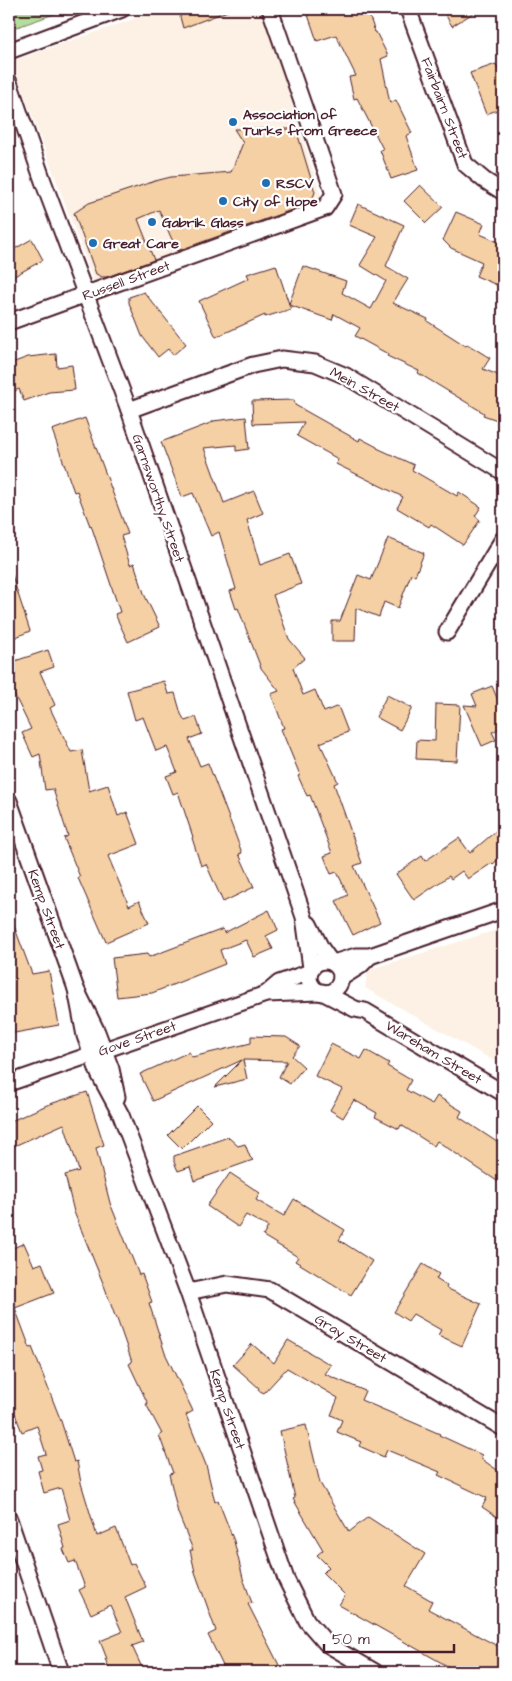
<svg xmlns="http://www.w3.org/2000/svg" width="512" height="1681" font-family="'Architects Daughter',sans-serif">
	<rect width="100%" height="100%" fill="#fff"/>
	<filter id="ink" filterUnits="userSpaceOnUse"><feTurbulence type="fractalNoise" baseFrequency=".02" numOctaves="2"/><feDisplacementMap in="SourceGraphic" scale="10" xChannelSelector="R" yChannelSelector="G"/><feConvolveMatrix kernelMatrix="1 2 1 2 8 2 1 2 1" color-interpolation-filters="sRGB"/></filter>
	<g filter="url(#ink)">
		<g fill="#fcf1e4">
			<path d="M163,9H262L324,205L95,285L12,61Z"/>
			<path d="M503,928V1066L365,988L368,970Z"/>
		</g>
		<path fill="#b3dd9a" stroke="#7e7e62" d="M9,9H69L17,27L9,23Z"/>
		<g fill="#f4d0a4" stroke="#4a1f2b">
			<path d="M192,9H230V10L183,28L180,17L182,12Z"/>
			<path d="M306,9H349L350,13L367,9L375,32H376L388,56L381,59L390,103L396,100L412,133L406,136L418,170L391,179L380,150L383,149L357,98L354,99L349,77L356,76L336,35L317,41Z"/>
			<path d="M442,9H480L452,26Z"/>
			<path d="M496,64L503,82V108L486,114L470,73Z"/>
			<path d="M234,129H296L315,192L311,203L177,251L159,210L138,219L154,260L107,277H102L96,274L74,213L89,203L155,181L171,177L231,172L243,143Z"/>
			<path d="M420,185L443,207L426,223L404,201Z"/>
			<path d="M358,204L404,225L386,266L408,279L393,303L428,319L427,321L466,346L467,344L490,358L483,369L503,377V422L483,415L484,413L418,373L419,371L387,356L388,354L355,336L360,328L334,314L332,320L289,305L291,309L265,317V315L216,337L199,301L249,278L247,274L276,265L289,304L303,266L346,281L342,293L371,309L386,281L360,265L377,237L349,225Z"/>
			<path d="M456,212L484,224L480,234L503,244V277L499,286L476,276L482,262L451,248L443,240Z"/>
			<path d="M32,239L43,260L9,279V252Z"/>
			<path d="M144,292L186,344L173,355L168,349L158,357L142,336L129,303V297Z"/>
			<path d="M56,354L57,367L72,365L75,390L49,392L24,401L19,389L9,393V364L28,357Z"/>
			<path d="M294,400L295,405L359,441L360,438L377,447V448L414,465L412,470L457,496L459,492L481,507L475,516L480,520L463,545L431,524L429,527L397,508L403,497L336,464L338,459L297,436L304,422L253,424L252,401Z"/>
			<path d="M246,417L249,449L236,451V445L204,448L224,503L254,491L263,513L247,520L260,565L290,554L301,584L273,595L289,639L305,658L293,668L303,695L315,690L324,712L338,706L348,732L320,743L338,782L334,784L362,863L354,866L380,922L353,935L336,901L348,895L337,872L331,874L324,856L332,853L310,795L307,796L298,776L300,775L281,729L284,728L271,694L279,691L261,668L238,608L236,609L230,591L236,589L219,532L211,536L193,493L182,497L161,442L213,422V421Z"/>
			<path d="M85,418L128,534L121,536L130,565L134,563L145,596L160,627L128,642L115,614L120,612L91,525L90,526L77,491L74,492L52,430Z"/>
			<path d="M388,538L424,553L415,576L411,574L398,608L384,602L379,617L356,608L355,641H332V621H340L358,575L371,580Z"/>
			<path d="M9,575H12L30,631L9,640Z"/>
			<path d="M48,650L54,667L40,672L55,705L50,708L71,752L82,750L89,791L108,785L118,816L127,812L139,844L108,856L129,906L139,901L149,923L106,942L78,878L80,877L64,838L68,836L53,789L45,790L40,754L33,757L22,733L31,729L13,692L9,676V663Z"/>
			<path d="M164,681L168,694L175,693L181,714L185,721L196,717L202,734L189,739L200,766L208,763L235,834L242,853L239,854L254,887L223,902L206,864L201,866L192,838L193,837L178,792L173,794L166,776L177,772L167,747L156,751L143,717L135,720L127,691Z"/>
			<path d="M492,686L503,712V727L492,732L496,740L482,746L464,705L477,706L472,694Z"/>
			<path d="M387,695L412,708L400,730L376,717Z"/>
			<path d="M436,704L460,705L457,761L416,759L417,740L435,741Z"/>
			<path d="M503,825V855L493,864L492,863L468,879L462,871L451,879L449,876L414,900L396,874L422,856L425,861L459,838L470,853Z"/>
			<path d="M269,910L278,930L266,936L273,949L254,957L246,940L220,950L225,964L152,993L117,997L112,958L147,954L149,957L223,929L224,933Z"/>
			<path d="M9,915H10L32,974L49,971L59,1025L9,1034Z"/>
			<path d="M251,1036L286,1037L300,1046L292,1056L304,1067L290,1084L279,1077L287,1061L243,1060L247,1079L215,1087L242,1060L153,1101L140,1074L189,1052L192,1057L251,1043Z"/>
			<path d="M331,1044L361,1059L366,1050L389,1063L387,1066L411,1080L406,1090L432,1104L437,1096L462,1111L459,1117L503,1146V1185L437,1141L434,1146L401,1125L399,1129L375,1117L377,1113L354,1100L343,1118L330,1110L342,1089L315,1076Z"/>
			<path d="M87,1092L104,1145L96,1148L110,1203L139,1275L142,1274L152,1302L149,1303L165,1353L193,1411L186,1415L206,1465L215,1502L218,1500L234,1541L243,1578L252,1603L248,1604L280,1667L269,1672H226L208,1635L216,1631L195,1572L190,1550H193L178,1513L169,1474L173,1473L159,1435L162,1434L146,1404H148L129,1364L132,1362L116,1316H115L105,1288L74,1212L65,1175L79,1171L64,1124L14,1146L9,1134V1122L47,1105Z"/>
			<path d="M197,1106L211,1120L182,1149L168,1135Z"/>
			<path d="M228,1137L238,1146L245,1144L250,1157L253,1160L194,1181L190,1167L178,1171L174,1162V1156Z"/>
			<path d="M230,1173L260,1193L256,1200L284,1216L294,1199L345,1230L339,1240L372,1261L351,1295L295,1261L298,1257L263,1236L268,1227L246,1215L238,1227L207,1206Z"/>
			<path d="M24,1243L34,1266L42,1263L54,1293L15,1308L30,1348L32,1347L61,1421L74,1462L77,1461L81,1483L97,1536L116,1528L130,1565L134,1563L146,1587L125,1597L143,1642L132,1646L144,1672H111L105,1659H107L100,1641L122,1632L110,1605L91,1614L79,1590L85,1587L75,1561L69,1563L63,1549L65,1548L58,1524L70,1520L61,1488L44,1493L38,1471L42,1470L38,1456L46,1454L37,1426L22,1432L9,1399V1250Z"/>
			<path d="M423,1264L439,1274L436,1279L447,1286L446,1288L481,1304L462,1346L438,1335L441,1330L413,1314L408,1321L394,1312Z"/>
			<path d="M288,1340L331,1365L325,1374L365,1391L361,1400L440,1434L439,1435L482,1455L480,1458L503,1474V1521L482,1507L487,1498L438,1475L440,1472L387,1450L384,1457L359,1446L361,1442L337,1432L342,1420L331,1415L338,1398L287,1368L264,1393L258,1390L259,1388L233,1365L252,1344L274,1363Z"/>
			<path d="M306,1425L320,1483L349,1532L368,1517L425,1554L406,1586L432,1601L428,1609L503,1649V1672H458L339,1605L345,1595L323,1573L329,1567L317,1555L323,1550L293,1499L295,1498L280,1431Z"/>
		</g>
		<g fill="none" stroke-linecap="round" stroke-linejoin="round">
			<defs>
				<g id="street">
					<path d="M408,9L465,164L484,180L503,192"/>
					<path d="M9,51L122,9"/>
					<path d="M9,82L43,181L129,410L304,917L311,968"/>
					<path d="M9,322L325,208L334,194L270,9"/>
					<path d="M129,410L253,365L282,359L315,363L346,376L503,472"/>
					<path d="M447,632L503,539"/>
					<path d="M9,801L76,989L97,1032L111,1069L117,1097"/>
					<path d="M309,924L321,948L331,962"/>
					<circle cx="325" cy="977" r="16"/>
					<path d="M333,963L356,956H370L503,910"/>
					<path d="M341,978L360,966L370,956"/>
					<path d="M76,989L85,1036L99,1074L121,1115L188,1292L286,1579L307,1621L327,1644L375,1672"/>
					<path d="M322,992L355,1009L365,1011L503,1093"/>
					<path d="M266,994L279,983L310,972"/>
					<path d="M9,1083L266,994L319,992"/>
					<path d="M188,1292L227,1284L270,1290L503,1428"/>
					<path d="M9,1519L61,1672"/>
				</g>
			</defs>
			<use href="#street" stroke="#4a1f2b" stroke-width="19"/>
			<path stroke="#4a1f2b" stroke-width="3" stroke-dasharray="4 4" stroke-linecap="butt" d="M53,9L56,15"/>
			<use href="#street" stroke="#fff" stroke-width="15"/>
		</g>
	</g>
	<g fill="#1f6fb2" stroke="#fff" stroke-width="2">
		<circle cx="233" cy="122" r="5"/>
		<circle cx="266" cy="183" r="5"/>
		<circle cx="223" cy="201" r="5"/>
		<circle cx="152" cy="222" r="5"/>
		<circle cx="93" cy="243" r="5"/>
	</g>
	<g text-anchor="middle" stroke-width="4.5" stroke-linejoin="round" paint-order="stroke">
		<g font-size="14" fill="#4a1f2b" stroke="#fff">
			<text transform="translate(445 108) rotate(69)" y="5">Fairbairn Street</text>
			<text transform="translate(126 280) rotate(-20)" y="5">Russell Street</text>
			<text transform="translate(365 389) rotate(29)" y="5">Mein Street</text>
			<text transform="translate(159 498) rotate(71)" y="5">Garnsworthy Street</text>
			<text transform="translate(47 909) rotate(70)" y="5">Kemp Street</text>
			<text transform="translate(137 1038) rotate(-19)" y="5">Gove Street</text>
			<text transform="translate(434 1052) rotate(31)" y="5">Wareham Street</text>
			<text transform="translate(351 1338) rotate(31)" y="5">Gray Street</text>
			<text transform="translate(228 1409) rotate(71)" y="5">Kemp Street</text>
		</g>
		<g font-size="14" font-weight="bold" fill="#4a1f2b" stroke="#fff" text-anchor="start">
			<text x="243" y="119">Association of<tspan x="243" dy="16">Turks from Greece</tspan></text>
			<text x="276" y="188">RSCV</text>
			<text x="233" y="206">City of Hope</text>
			<text x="162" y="227">Gabrik Glass</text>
			<text x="103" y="248">Great Care</text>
		</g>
	</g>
	<rect width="512" height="1681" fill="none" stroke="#fff" stroke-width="30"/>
	<rect x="15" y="15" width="482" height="1651" fill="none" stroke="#4a1f2b" stroke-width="2" filter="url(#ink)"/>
	<path d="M324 1644v8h130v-8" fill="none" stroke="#4a1f2b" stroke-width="2.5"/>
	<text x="332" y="1644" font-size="15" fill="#4a1f2b" stroke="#ffffff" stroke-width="4" paint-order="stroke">50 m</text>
</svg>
